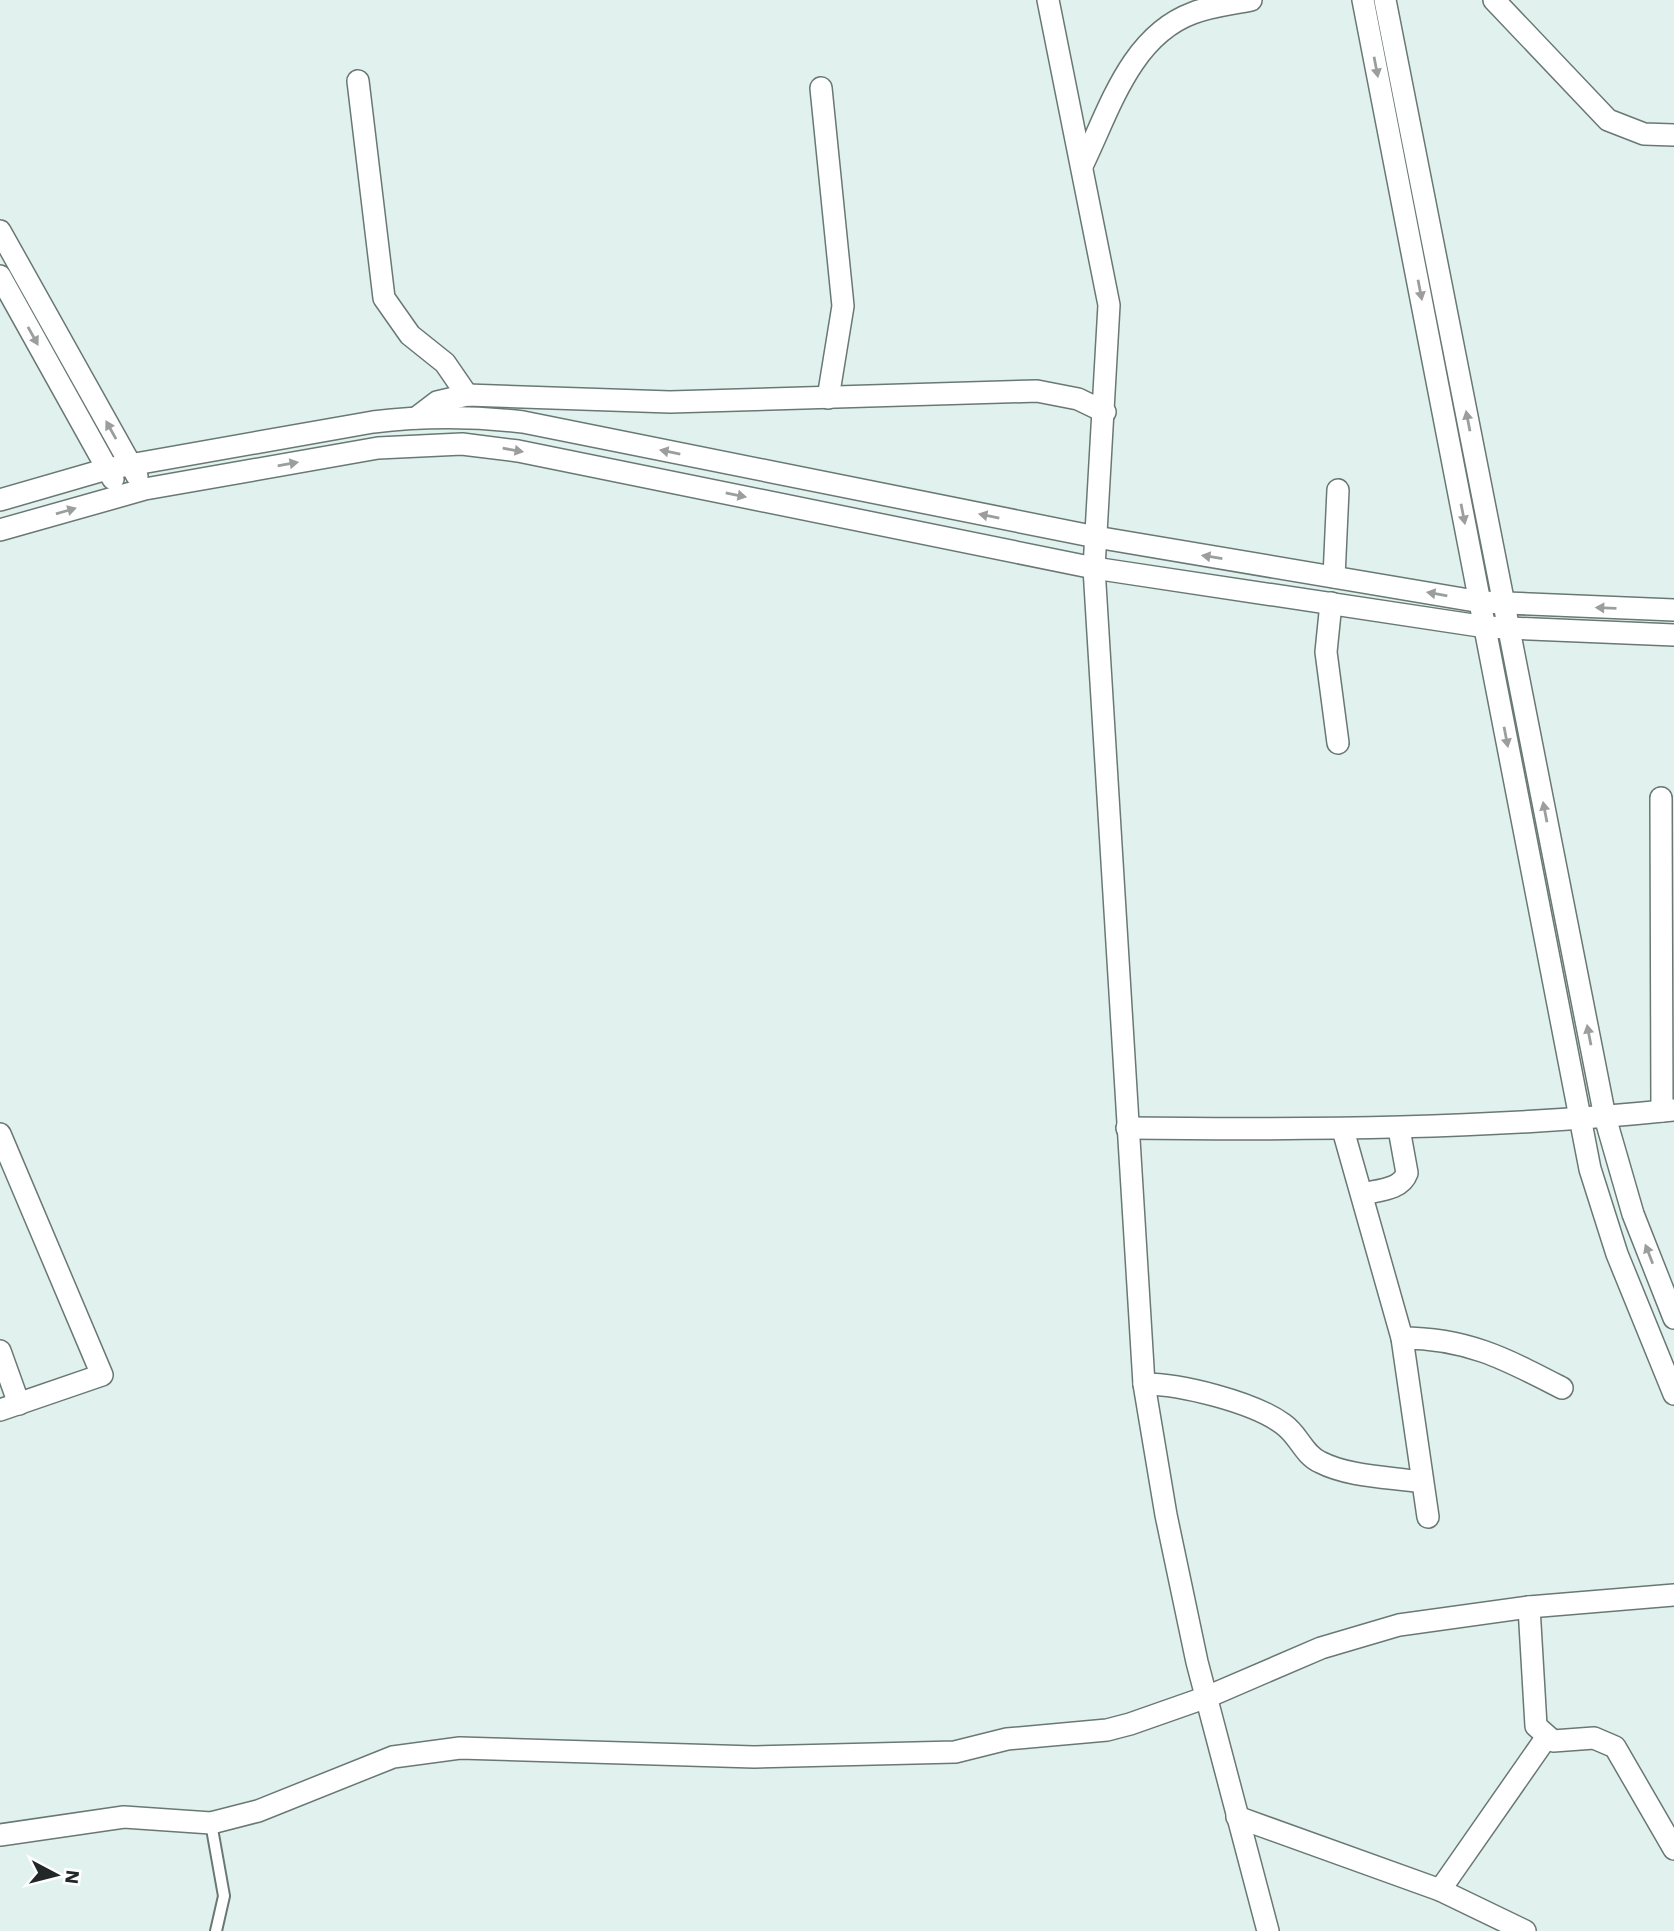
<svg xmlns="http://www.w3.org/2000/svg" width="1674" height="1931" font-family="'Work Sans',sans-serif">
	<rect width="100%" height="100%" fill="#e1f2ee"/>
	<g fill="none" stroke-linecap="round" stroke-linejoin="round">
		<defs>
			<path id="lane" d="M211,1823L224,1896L216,1931"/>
			<g id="street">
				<path d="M1048,0L1109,305L1094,568L1144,1384L1166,1515L1197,1662L1268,1931"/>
				<path d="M1363,0L1590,1169L1617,1254L1674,1394"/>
				<path d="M1385,0L1605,1117L1633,1214L1674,1318"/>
				<path d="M1494,0L1608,120L1644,134L1674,135"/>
				<path d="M358,81L384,298L410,335L445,363L467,395"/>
				<path d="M821,88L843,306L828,398"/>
				<path d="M1082,166C1109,111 1130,36 1193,13C1211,6 1232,4 1251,0"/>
				<path d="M0,231L137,476"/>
				<path d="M0,276L113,479"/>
				<path d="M416,418L437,402L467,395L670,402L1037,391L1078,399L1105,412"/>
				<path d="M0,500L107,469L373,422C424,416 472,416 523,422L1096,537L1481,602L1674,610"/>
				<path d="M0,530L145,489L378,448L462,444L518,451L1094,568L1486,627L1674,635"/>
				<path d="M1334,577L1338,490"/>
				<path d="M1331,603L1326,652L1338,743"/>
				<path d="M1661,798L1662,1111"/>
				<path d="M1127,1128C1310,1130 1492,1129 1674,1110"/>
				<path d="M1343,1130L1402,1338L1428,1517"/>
				<path d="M0,1134L102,1375L0,1410"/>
				<path d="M1362,1194C1378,1190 1401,1190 1407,1173L1399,1129"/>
				<path d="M1402,1338C1467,1338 1506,1359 1562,1388"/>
				<path d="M0,1351L19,1404"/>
				<path d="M1144,1384C1181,1384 1253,1402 1283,1424C1299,1435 1303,1454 1320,1462C1349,1477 1390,1477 1421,1482"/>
				<path d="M1529,1607L1536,1726L1553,1741L1594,1738L1615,1747L1674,1849"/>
				<path d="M1237,1817L1440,1890L1525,1931"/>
				<path d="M0,1835L124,1817L211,1823L258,1811L393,1757L460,1748L754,1757L955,1752L1007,1739L1107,1730L1130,1724L1207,1697L1321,1648L1399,1625L1529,1607L1674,1595"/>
				<path d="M1440,1890L1546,1738"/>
			</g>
		</defs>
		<use href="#lane" stroke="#697874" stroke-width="14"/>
		<use href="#street" stroke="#697874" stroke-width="24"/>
		<use href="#lane" stroke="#fff" stroke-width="10"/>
		<use href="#street" stroke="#fff" stroke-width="21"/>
	</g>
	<defs><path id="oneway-solid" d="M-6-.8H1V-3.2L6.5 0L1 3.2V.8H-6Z" transform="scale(1.75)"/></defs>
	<g fill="#9c9e9e">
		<use href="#oneway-solid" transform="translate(1376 67) rotate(79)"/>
		<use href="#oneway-solid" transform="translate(1420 290) rotate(79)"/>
		<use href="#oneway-solid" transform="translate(33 336) rotate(61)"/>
		<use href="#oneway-solid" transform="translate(1468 421) rotate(-101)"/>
		<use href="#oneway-solid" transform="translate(111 430) rotate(-119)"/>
		<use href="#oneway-solid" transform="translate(513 450) rotate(10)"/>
		<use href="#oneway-solid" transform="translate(670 452) rotate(-169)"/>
		<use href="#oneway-solid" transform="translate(288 464) rotate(-10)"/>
		<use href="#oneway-solid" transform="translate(736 495) rotate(11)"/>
		<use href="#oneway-solid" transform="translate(66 511) rotate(-16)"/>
		<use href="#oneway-solid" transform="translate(1463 514) rotate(79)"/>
		<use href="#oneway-solid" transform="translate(989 516) rotate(-169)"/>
		<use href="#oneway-solid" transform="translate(1212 557) rotate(-171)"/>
		<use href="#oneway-solid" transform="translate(1437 594) rotate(-170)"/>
		<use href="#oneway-solid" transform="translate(1606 608) rotate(-178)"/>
		<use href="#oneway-solid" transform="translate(1506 737) rotate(79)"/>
		<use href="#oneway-solid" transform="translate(1545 812) rotate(-101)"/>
		<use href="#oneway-solid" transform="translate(1589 1035) rotate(-101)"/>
		<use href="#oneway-solid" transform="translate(1649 1254) rotate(-111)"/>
	</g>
	<g transform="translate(56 1875) rotate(97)" stroke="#ffffff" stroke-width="5" paint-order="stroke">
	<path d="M0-5L12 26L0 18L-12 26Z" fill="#222827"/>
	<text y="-10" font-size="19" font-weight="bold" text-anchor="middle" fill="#222827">N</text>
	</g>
</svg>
